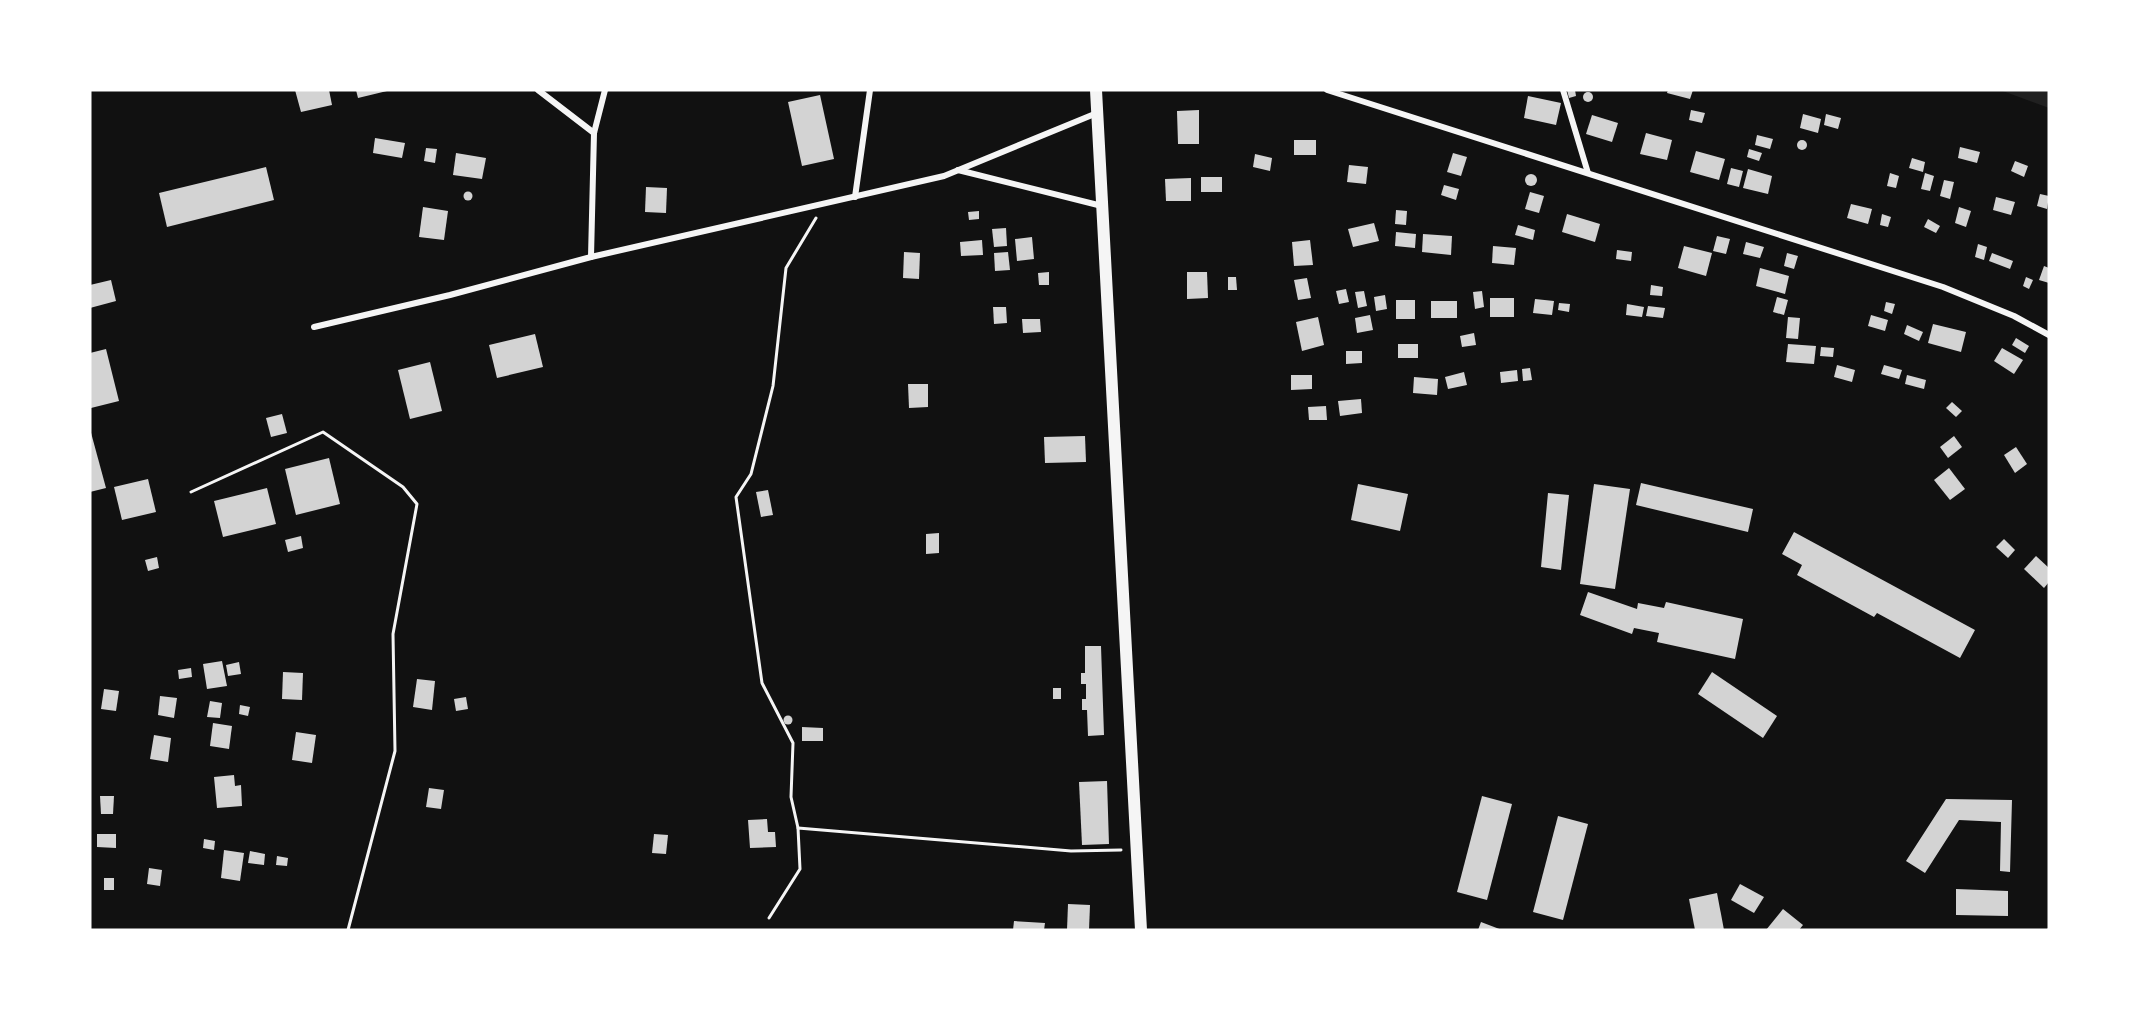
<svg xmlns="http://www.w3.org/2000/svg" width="2139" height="1020" font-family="'Source Sans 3',sans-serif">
	<rect width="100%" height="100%" fill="#111"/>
	<path fill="#202020" d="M2000,90H2049V108Z"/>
	<g fill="#d3d3d3">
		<path d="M295,90H329L332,105L301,112Z"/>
		<path d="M356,90H387V91L358,98Z"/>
		<path d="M1567,90H1575L1576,96L1569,98Z"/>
		<path d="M1668,90H1693L1690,99L1667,93Z"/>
		<circle cx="1588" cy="97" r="5"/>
		<path d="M820,95L834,159L802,166L788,102Z"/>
		<path d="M1528,96L1561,103L1556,125L1524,118Z"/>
		<path d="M1199,110V144H1178L1177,111Z"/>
		<path d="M1691,110L1705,113L1702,123L1689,120Z"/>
		<path d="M1803,114L1821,119L1818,133L1800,128Z"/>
		<path d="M1826,114L1841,118L1838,129L1824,125Z"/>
		<path d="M1592,115L1618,123L1612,142L1586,134Z"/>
		<path d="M1646,133L1672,140L1667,160L1640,154Z"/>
		<path d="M1757,135L1773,139L1770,149L1755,145Z"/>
		<path d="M375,138L405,143L402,158L373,153Z"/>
		<rect x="1294" y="140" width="22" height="15"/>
		<circle cx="1802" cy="145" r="5"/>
		<path d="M1960,147L1980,152L1977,163L1958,158Z"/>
		<path d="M426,148L437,149L435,163L424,161Z"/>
		<path d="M1749,149L1762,153L1759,161L1747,157Z"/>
		<path d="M1696,151L1725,159L1719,180L1690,172Z"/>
		<path d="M456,153L486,158L482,179L453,175Z"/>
		<path d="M1453,153L1467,157L1461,176L1447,172Z"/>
		<path d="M1255,154L1272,158L1270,171L1253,167Z"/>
		<path d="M1912,158L1925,162L1923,172L1909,168Z"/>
		<path d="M2015,161L2028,166L2024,177L2011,171Z"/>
		<path d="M1349,165L1368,167L1366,184L1347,182Z"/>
		<path d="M266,167L274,200L167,227L159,193Z"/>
		<path d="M1731,168L1743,171L1739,187L1727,184Z"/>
		<path d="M1748,169L1772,176L1768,194L1743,188Z"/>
		<path d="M1890,173L1899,176L1896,188L1887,186Z"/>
		<path d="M1925,173L1934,176L1930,191L1921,189Z"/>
		<circle cx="1531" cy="180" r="6"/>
		<rect x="1201" y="177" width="21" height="15"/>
		<path d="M1191,178V201H1166L1165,179Z"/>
		<path d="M1944,180L1954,182L1950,199L1940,196Z"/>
		<path d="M1444,185L1459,189L1456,200L1441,195Z"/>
		<path d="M646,187L667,188L666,213L645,212Z"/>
		<circle cx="468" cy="196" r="4.5"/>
		<path d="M1530,192L1544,196L1539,213L1525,209Z"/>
		<path d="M2040,194L2049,196L2047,209L2037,206Z"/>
		<path d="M1996,197L2015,202L2011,215L1993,210Z"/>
		<path d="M1851,204L1872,209L1868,224L1847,218Z"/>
		<path d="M423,207L448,211L444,240L419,237Z"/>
		<path d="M1959,207L1971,211L1966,227L1955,223Z"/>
		<path d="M1396,210L1407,211L1406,225L1395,224Z"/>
		<path d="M979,211V219L969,220L968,212Z"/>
		<path d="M1567,214L1600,224L1595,242L1562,232Z"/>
		<path d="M1882,214L1891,217L1888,227L1880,225Z"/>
		<path d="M1928,219L1940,226L1936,233L1924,227Z"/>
		<path d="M1374,223L1379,241L1353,247L1348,229Z"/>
		<path d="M1518,225L1535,230L1533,240L1515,235Z"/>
		<path d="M1006,228L1007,246L994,247L992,229Z"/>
		<path d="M1396,232L1416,234L1415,248L1395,246Z"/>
		<path d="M1423,234L1452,236L1451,255L1422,252Z"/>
		<path d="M1717,236L1730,239L1726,254L1713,251Z"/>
		<path d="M1032,237L1034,259L1017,261L1015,239Z"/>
		<path d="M982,240L983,255L961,256L960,242Z"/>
		<path d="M1310,240L1313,265L1294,266L1292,242Z"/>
		<path d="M1746,242L1764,247L1760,258L1743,254Z"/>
		<path d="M1978,244L1987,247L1984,260L1975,257Z"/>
		<path d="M1493,246L1516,248L1514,265L1492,263Z"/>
		<path d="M1684,246L1712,253L1706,276L1678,268Z"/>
		<path d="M1617,250L1632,252L1631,261L1616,259Z"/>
		<path d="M904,252L920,253L919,279L903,278Z"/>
		<path d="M1008,252L1010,270L995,271L994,253Z"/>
		<path d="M1787,253L1798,256L1794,269L1784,266Z"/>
		<path d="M1992,253L2013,261L2010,269L1989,261Z"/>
		<path d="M2044,266L2049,268V283L2039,280Z"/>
		<path d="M1760,268L1789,276L1785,294L1756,286Z"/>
		<path d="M1049,272V285H1039L1038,273Z"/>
		<path d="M1187,272H1207L1208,298L1187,299Z"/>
		<path d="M1228,277H1236L1237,290H1228Z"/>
		<path d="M2026,277L2033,280L2029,289L2023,286Z"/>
		<path d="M1307,278L1311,298L1298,300L1294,280Z"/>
		<path d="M111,280L116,301L90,308V285Z"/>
		<path d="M1651,285L1663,287L1662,296L1650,295Z"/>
		<path d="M1346,289L1349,302L1339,304L1336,291Z"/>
		<path d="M1364,291L1367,306L1358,308L1355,292Z"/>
		<path d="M1482,291L1484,307L1475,309L1473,292Z"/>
		<path d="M1385,295L1387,309L1376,311L1374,297Z"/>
		<path d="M1777,297L1788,300L1784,315L1773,312Z"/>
		<rect x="1490" y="298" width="24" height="19"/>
		<path d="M1535,299L1554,301L1552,315L1533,313Z"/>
		<rect x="1396" y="300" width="19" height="19"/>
		<rect x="1431" y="301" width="26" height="17"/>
		<path d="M1886,302L1895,304L1892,314L1884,311Z"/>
		<path d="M1559,303L1570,304L1569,312L1558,310Z"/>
		<path d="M1627,304L1644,307L1642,317L1626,315Z"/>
		<path d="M1648,306L1665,308L1663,318L1646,316Z"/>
		<path d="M993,307H1006L1007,323L994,324Z"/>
		<path d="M1370,315L1373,330L1357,333L1355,318Z"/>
		<path d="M1871,315L1888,320L1885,331L1868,326Z"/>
		<path d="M1318,317L1324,345L1302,351L1296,322Z"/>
		<path d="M1788,317L1800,318L1798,339L1786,338Z"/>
		<path d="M1022,319H1040L1041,332L1023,333Z"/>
		<path d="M1933,324L1966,332L1961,352L1928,343Z"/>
		<path d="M1907,325L1923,332L1919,341L1904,334Z"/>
		<path d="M1474,333L1476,345L1462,347L1460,336Z"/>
		<path d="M535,334L543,367L497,378L489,345Z"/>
		<path d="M2016,338L2029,346L2025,353L2012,345Z"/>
		<rect x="1398" y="344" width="20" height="14"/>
		<path d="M1788,344L1816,346L1814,364L1786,362Z"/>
		<path d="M1821,347L1834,348L1833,357L1820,356Z"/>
		<path d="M2002,348L2023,360L2014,374L1994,361Z"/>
		<path d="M106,349L119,401L91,408L90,353Z"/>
		<path d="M1346,351H1362V363L1346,364Z"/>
		<path d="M430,362L442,411L410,419L398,370Z"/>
		<path d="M1837,365L1855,370L1852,382L1834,377Z"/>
		<path d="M1884,365L1902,370L1899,379L1881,374Z"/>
		<path d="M1530,368L1532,380L1523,381L1522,369Z"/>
		<path d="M1517,370L1518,381L1501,383L1500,372Z"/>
		<path d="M1464,372L1467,385L1448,389L1445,377Z"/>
		<path d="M1291,375H1312V389L1291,390Z"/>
		<path d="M1907,375L1926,380L1924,389L1905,384Z"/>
		<path d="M1414,377L1438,379L1437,395L1413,393Z"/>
		<path d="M908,384H928V407L909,408Z"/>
		<path d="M1361,399L1362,413L1340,416L1338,401Z"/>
		<path d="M1952,402L1962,411L1956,417L1946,408Z"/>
		<path d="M1326,406L1327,420H1309L1308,407Z"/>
		<path d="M282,414L287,433L271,437L266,418Z"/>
		<path d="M90,429L106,488L90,492Z"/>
		<path d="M1085,436L1086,462L1045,463L1044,437Z"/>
		<path d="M1954,436L1962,447L1948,458L1940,447Z"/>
		<path d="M2016,447L2027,464L2015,473L2004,455Z"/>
		<path d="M329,458L340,504L296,515L285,469Z"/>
		<path d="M1949,468L1965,489L1950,500L1934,480Z"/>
		<path d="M148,479L156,512L122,520L114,487Z"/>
		<path d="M1641,483L1753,509L1748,532L1636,505Z"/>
		<path d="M1358,484L1408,494L1400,531L1351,520Z"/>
		<path d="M1594,484L1630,489L1615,589L1580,584Z"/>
		<path d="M267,488L276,524L223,537L214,501Z"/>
		<path d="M768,490L773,515L761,517L756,492Z"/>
		<path d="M1548,493L1569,495L1561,570L1541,567Z"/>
		<path d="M1794,532L1975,630L1960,658L1877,613L1874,617L1797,575L1802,565L1782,554Z"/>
		<path d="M939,533V553L926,554V534Z"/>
		<path d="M301,536L303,548L288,552L285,540Z"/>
		<path d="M2004,539L2015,550L2008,558L1996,547Z"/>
		<path d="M2036,556L2049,568V582L2044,588L2024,569Z"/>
		<path d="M157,557L159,568L148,571L145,560Z"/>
		<path d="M1588,592L1637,609L1638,603L1664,608L1666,602L1743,619L1735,659L1657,642L1659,633L1634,628L1632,634L1580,615Z"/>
		<path d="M1085,646H1101L1104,735L1088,736L1087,710H1082V699H1086V684H1081V673H1085Z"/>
		<path d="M222,661L227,686L207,689L203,664Z"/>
		<path d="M239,662L241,674L228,676L226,665Z"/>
		<path d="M191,668L192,677L179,679L178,670Z"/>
		<path d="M283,672L303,673L302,700L282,699Z"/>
		<path d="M1712,672L1777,716L1763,738L1698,694Z"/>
		<path d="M417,679L435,681L432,710L413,707Z"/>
		<rect x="1053" y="688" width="8" height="11"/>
		<path d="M104,689L119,691L116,711L101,709Z"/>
		<path d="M160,696L177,698L174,718L158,715Z"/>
		<path d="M466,697L468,709L456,711L454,699Z"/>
		<path d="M210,701L222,703L220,718L207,717Z"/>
		<path d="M240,705L250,707L248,716L239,714Z"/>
		<circle cx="788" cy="720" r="4.5"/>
		<path d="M213,723L232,726L229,749L210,746Z"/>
		<path d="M802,727L823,728V741H802Z"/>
		<path d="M296,732L316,735L312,763L292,760Z"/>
		<path d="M154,735L171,738L168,762L150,759Z"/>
		<path d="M234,775L235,786L241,785L242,806L217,808L214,777Z"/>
		<path d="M1107,781L1109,844L1082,845L1079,782Z"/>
		<path d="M429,788L444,790L441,809L426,807Z"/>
		<path d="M100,796H114L113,814H101Z"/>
		<path d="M1482,796L1512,804L1487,900L1457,892Z"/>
		<path d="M1946,799L2012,800L2010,872L2000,871L2001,822L1959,820L1925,873L1906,861Z"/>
		<path d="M1558,816L1588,824L1563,920L1533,912Z"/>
		<path d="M767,819L768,832H775L776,847L750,848L748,820Z"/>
		<path d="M97,834H116V848L97,847Z"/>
		<path d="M654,834L668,835L666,854L652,853Z"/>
		<path d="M204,839L215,841L214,850L203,848Z"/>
		<path d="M224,850L244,853L240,881L221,878Z"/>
		<path d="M250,851L265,854L264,865L248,863Z"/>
		<path d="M277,856L288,858L287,866L276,865Z"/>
		<path d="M149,868L162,870L160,886L147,884Z"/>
		<rect x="104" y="878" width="10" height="12"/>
		<path d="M1740,884L1764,897L1754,913L1731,900Z"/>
		<path d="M1956,889L2008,891V916L1956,915Z"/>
		<path d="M1717,893L1724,930H1695L1689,899Z"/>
		<path d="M1068,904L1090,905L1089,930H1067Z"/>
		<path d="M1783,909L1803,925L1799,930H1766Z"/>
		<path d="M1014,921L1045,923L1044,930H1013Z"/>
		<path d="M1481,922L1502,930H1478Z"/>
	</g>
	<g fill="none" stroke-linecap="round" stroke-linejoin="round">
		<g stroke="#f5f5f5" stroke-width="3">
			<path d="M191,492L323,432L403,487L417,504L393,634L395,751L348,930"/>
			<path d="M798,828L791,797L793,743L762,683L736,497L751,474L773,386L786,268L816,218"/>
			<path d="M769,918L800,869L798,828L1071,851L1121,850"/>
			<path d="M2048,930H2049"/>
		</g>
		<g stroke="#f5f5f5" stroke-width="6">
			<path d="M538,90L594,133"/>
			<path d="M1327,90L1943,287L2014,316L2049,335"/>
			<path d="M1563,90L1588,173"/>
			<path d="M958,170L1102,206"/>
			<path d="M855,197L870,90"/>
			<path d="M591,257L594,133L605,90"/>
			<path d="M314,327L450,295L591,257L944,176L1097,113"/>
		</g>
		<path stroke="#f5f5f5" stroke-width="12" d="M1096,90L1141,930"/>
	</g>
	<rect width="2139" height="1020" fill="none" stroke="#ffffff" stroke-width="183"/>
</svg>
